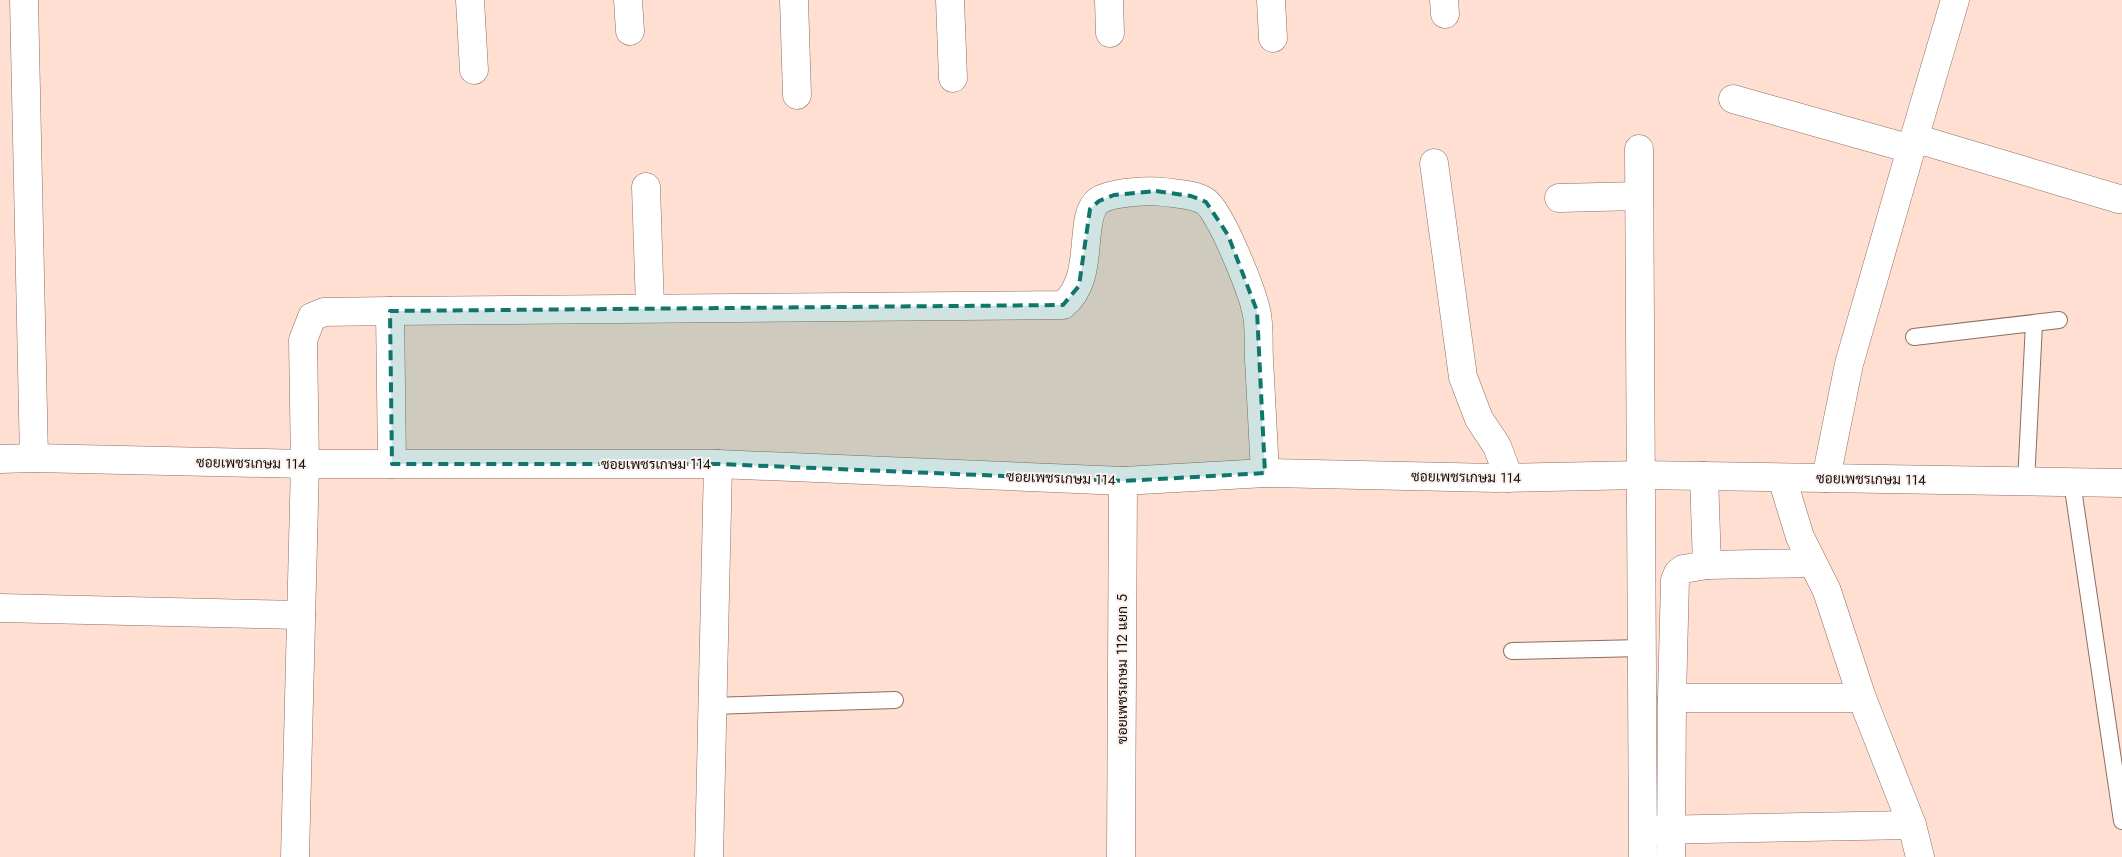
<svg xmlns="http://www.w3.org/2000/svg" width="2122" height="857" font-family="Jost,Sarabun,sans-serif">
	<rect width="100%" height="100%" fill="#fedfd2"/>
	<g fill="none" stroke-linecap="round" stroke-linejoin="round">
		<defs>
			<g id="lane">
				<path d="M1914,337L2059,320"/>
				<path d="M2026,482L2034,324"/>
				<path d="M2072,482L2122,821"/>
				<path d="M1512,651L1642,648"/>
				<path d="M712,706L895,700"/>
			</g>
			<g id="street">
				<path d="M24,0L34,458"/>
				<path d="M470,0L474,70"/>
				<path d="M628,0L630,31"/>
				<path d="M794,0L797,95"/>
				<path d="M950,0L953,78"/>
				<path d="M1109,0L1110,33"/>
				<path d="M1271,0L1273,38"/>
				<path d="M1444,0L1445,14"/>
				<path d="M1733,99L1911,149L1849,364L1826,478"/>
				<path d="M1914,138L2119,199"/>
				<path d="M1639,149L1643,857"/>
				<path d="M1911,149L1955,0"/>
				<path d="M1434,163L1463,377L1479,419L1497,446L1509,478"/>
				<path d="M646,187L650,307"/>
				<path d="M1559,198L1639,196"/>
				<path d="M390,311L392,464"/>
				<path d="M1704,476L1707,565"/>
				<path d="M1782,478L1800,537L1827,591L1862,698L1912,825L1920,857"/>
				<path d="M0,608L301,615"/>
				<path d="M1672,698H1862"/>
				<path d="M1652,830L1912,825"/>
				<path d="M295,857L305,464L303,340L312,317L324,312L390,311L1063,305C1097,278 1077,218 1098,201C1111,192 1149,190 1164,192C1178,194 1193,194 1205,201C1221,212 1251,289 1256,310C1260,325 1258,343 1259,359C1261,397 1263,435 1265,473"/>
				<path d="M709,857L718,464"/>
				<path d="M1121,857L1123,481"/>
				<path d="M1671,857L1672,698L1675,580L1678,573L1683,569L1707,565L1812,563"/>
			</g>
			<path id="secondary" d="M0,459L34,458L305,464H718L1123,481L1265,473L1496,478L1641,475L2122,483"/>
		</defs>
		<use href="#lane" stroke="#8f6d5f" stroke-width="18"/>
		<use href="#street" stroke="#8f6d5f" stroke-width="29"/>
		<use href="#secondary" stroke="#8f6d5f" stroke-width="29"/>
		<use href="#lane" stroke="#fff" stroke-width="16"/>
		<use href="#street" stroke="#fff" stroke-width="28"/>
		<use href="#secondary" stroke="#fff" stroke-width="28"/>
	</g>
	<path fill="#0f766e" fill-opacity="0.2" stroke="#0f766e" stroke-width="4" stroke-dasharray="10 6" stroke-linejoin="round" d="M1156,191L1191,196L1206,202L1228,235L1257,311L1265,473L1123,481L718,464H392L390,311L1063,305L1079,286L1090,209L1099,201L1114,195Z"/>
	<g text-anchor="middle" stroke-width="4" stroke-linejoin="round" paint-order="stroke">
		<g font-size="14" fill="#1b0e09" stroke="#faf2ef">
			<text transform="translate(251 463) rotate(1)" y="5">ซอยเพชรเกษม 114</text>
			<text x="656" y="469">ซอยเพชรเกษม 114</text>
			<text transform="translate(1466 477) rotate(1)" y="5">ซอยเพชรเกษม 114</text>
			<text transform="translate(1061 478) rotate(2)" y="5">ซอยเพชรเกษม 114</text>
			<text transform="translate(1871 479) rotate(1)" y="5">ซอยเพชรเกษม 114</text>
			<text transform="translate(1122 669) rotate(-90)" y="5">ซอยเพชรเกษม 112 แยก 5</text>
		</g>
	</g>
</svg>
